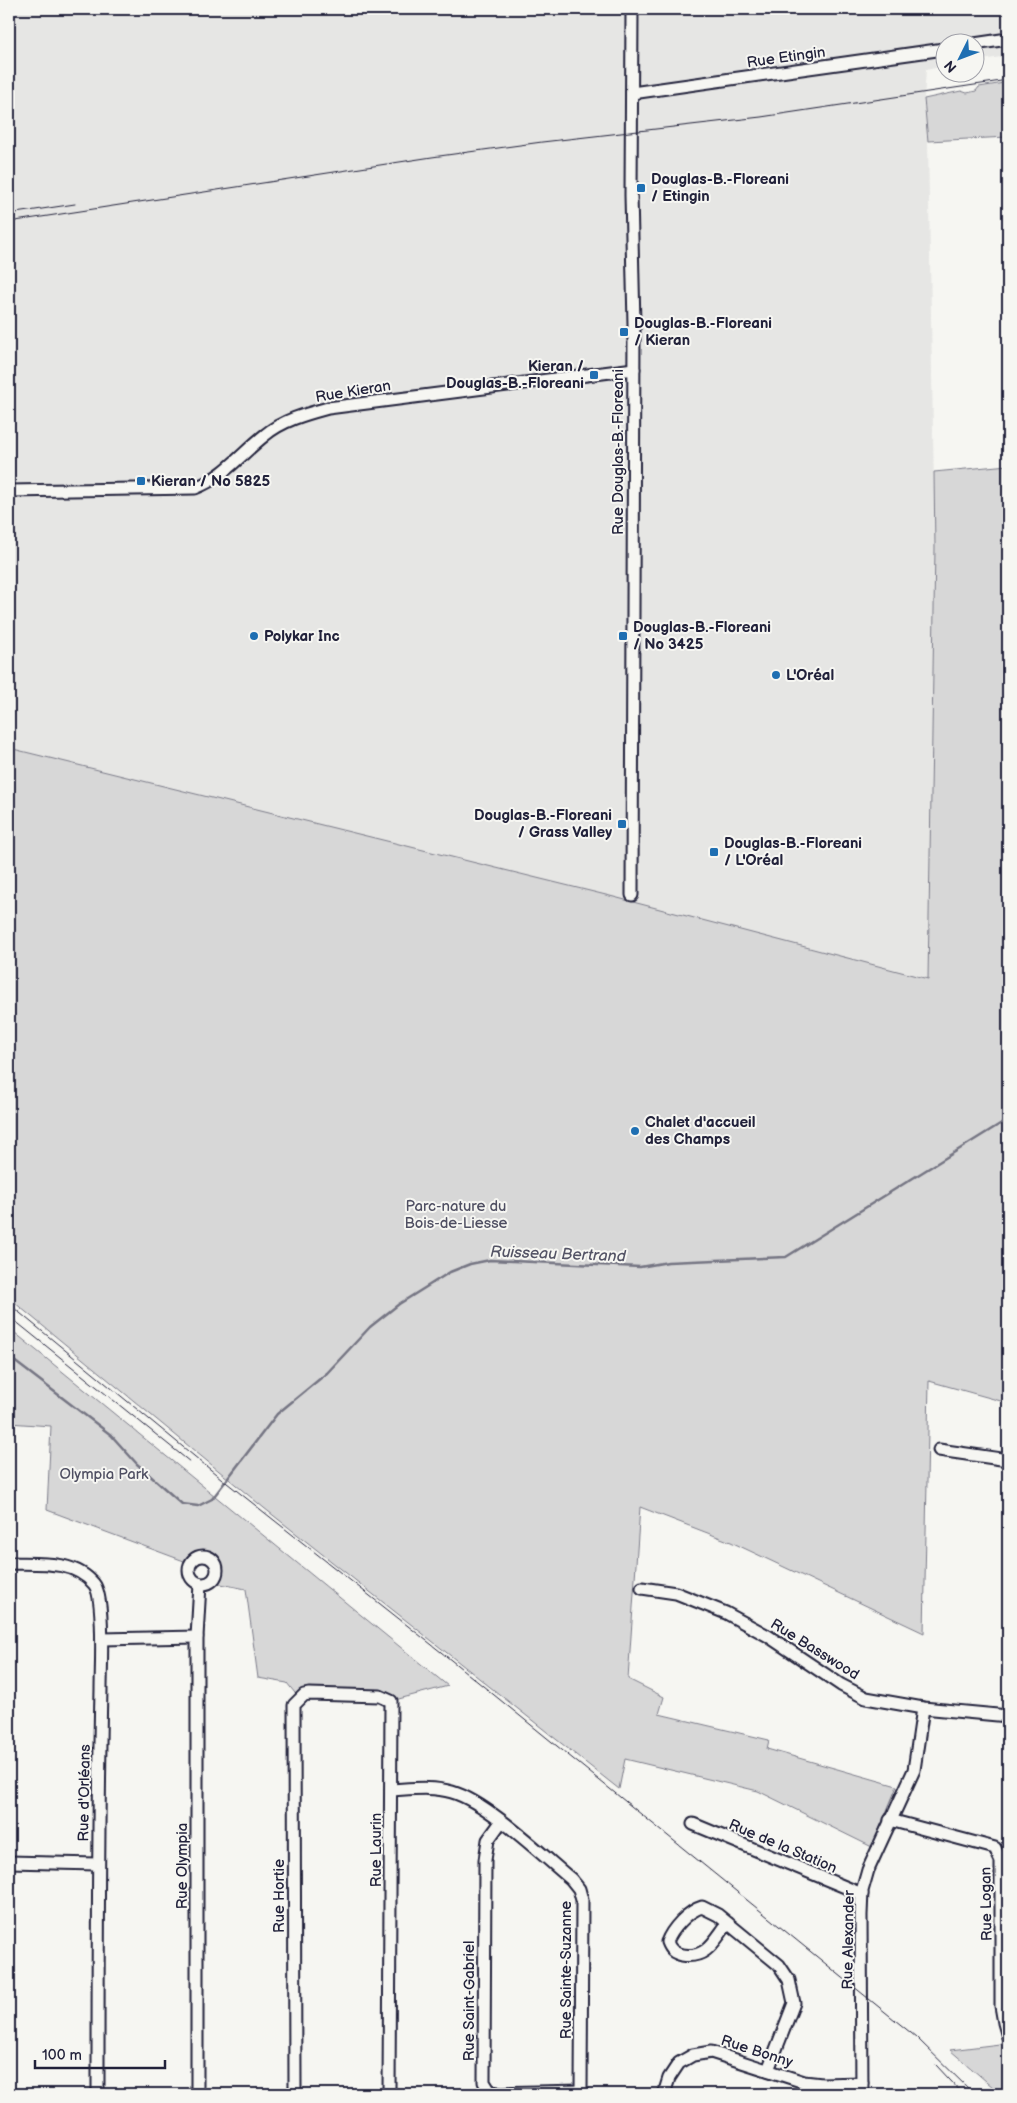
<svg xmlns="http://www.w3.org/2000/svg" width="1017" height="2103" font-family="'Balsamiq Sans',sans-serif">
	<rect width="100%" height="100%" fill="#f6f6f2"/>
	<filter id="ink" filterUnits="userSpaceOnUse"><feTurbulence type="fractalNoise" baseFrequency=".02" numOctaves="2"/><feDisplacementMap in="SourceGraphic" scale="10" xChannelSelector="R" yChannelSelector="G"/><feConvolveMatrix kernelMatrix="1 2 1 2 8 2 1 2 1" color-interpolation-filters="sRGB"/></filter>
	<g filter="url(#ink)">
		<path fill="#e6e6e4" d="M9,9H1008V56L975,61L974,42H944V66L926,70L924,99L928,141L935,548L928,980L9,749Z"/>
		<g fill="#d7d7d7" stroke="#7c7c89">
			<path d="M1004,83V86L1008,85V137L928,141L924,99L961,91L967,93L976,91L979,87Z"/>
			<path d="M1008,465V1403L929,1381L924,1633L731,1542L640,1507L628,1679L664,1697L659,1714L769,1740L767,1749L897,1786L872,1847L758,1791L625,1759L619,1789L264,1508L9,1298V748L610,896L928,979L935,548L934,472Z"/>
			<path d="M9,1328L448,1686L391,1701L299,1698L287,1683L258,1678L246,1589L211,1582C218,1575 218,1566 211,1559L203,1556L192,1560L189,1568L190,1576L184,1561L47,1510L51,1426L9,1423Z"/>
			<path d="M1008,2043V2094H1001L950,2050Z"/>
		</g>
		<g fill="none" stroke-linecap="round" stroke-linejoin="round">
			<path stroke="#757583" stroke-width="2.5" d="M9,1357L111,1435L137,1464L182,1504L198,1506L212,1499L277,1414L327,1373L370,1327L399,1304L450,1272L470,1264L490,1260L640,1267L668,1262L786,1257L1008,1119"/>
			<defs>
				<g id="minor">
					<path d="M632,9L631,195L634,324L632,895"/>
					<path d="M974,44L1008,39"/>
					<path d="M632,93L944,49"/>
					<path d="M9,491L195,488C224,477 241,454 265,435C283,420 306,414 328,408L634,369"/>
					<path d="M939,1450L1008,1460"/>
					<circle cx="203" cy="1570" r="14"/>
					<path d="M9,1563C37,1564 74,1559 94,1584C105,1597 101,1669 101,1689C98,1824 98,1959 98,2094"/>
					<path d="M642,1588L676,1593L726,1613L768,1636L841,1685L866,1698L923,1708L1008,1716"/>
					<path d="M102,1639L197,1637"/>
					<path d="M391,1790C411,1789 432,1786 452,1792C487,1802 541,1854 571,1879L579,1889L582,1900L581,2094"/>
					<path d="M890,1820L995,1848L1001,1861V2006L1004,2023L1008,2037"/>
					<path d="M501,1822L488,1840L485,1860L484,2082L489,2090L496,2093L581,2091"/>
					<path d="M693,1824L862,1894"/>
					<path d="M9,1862L97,1864"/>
					<path d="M728,1923C714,1941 707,1959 682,1955C674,1953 670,1950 667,1942C672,1929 688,1911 702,1907L718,1915L779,1965L789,1980L794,2003L768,2070"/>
					<path d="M197,2094V1637L200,1584"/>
					<path d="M295,2094L294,1705L304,1695L309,1694L380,1696L391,1701L389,2094"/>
					<path d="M664,2094L669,2078L679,2063L693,2055L711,2052L804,2082L822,2084L862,2083"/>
					<path d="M862,2094L861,1915L862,1891L868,1870L914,1770L923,1708"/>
				</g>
			</defs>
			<use href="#minor" stroke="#22223b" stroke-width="15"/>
			<use href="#minor" stroke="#f6f6f2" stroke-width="11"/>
			<g stroke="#22223b" stroke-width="1">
				<path d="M9,214L75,204"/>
				<path d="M9,222L432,157L542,142L761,117L1008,80"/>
				<path d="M9,1304L222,1479L446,1656L890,2016L916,2037L974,2094"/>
				<path d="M9,1316L190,1462"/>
				<path d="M936,2065L963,2094"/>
			</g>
		</g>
	</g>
	<g fill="#1f6fb2" stroke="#f6f6f2" stroke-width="2">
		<rect x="636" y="183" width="10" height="10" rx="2.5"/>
		<rect x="619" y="327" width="10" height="10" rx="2.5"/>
		<rect x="589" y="370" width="10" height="10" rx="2.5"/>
		<rect x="136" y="476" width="10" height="10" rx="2.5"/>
		<circle cx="254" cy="636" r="5"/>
		<rect x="618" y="631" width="10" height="10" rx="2.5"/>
		<circle cx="776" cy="675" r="5"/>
		<rect x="617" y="819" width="10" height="10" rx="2.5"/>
		<rect x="709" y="847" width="10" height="10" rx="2.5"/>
		<circle cx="635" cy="1131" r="5"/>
	</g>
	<g text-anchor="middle" stroke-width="4" stroke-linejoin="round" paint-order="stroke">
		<g font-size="15" fill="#22223b" stroke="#f6f6f2">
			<text transform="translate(786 57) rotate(-8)" y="5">Rue Etingin</text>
			<text transform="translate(353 391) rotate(-9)" y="5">Rue Kieran</text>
			<text transform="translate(618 452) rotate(-90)" y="5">Rue Douglas-B.-Floreani</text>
			<text transform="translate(815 1649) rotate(32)" y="5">Rue Basswood</text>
			<text transform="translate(84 1793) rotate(-89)" y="5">Rue d'Orléans</text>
			<text transform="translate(783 1846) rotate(23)" y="5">Rue de la Station</text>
			<text transform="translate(376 1850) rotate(-90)" y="5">Rue Laurin</text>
			<text transform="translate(182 1866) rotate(-90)" y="5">Rue Olympia</text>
			<text transform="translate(279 1896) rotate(-90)" y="5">Rue Hortie</text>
			<text transform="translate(986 1904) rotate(-91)" y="5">Rue Logan</text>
			<text transform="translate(848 1940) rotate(-89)" y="5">Rue Alexander</text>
			<text transform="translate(566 1970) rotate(-90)" y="5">Rue Sainte-Suzanne</text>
			<text transform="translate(469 2001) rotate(-90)" y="5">Rue Saint-Gabriel</text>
			<text transform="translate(757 2051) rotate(18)" y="5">Rue Bonny</text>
		</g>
		<g font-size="15" font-weight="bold" fill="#22223b" stroke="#f6f6f2" text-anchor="start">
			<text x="651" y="184">Douglas-B.-Floreani<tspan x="651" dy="17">/ Etingin</tspan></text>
			<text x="634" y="328">Douglas-B.-Floreani<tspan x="634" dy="17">/ Kieran</tspan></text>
			<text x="584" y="371" text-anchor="end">Kieran /<tspan x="584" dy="17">Douglas-B.-Floreani</tspan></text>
			<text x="151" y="486">Kieran / No 5825</text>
			<text x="633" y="632">Douglas-B.-Floreani<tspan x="633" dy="17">/ No 3425</tspan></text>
			<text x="264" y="641">Polykar Inc</text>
			<text x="786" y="680">L'Oréal</text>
			<text x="612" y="820" text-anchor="end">Douglas-B.-Floreani<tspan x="612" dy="17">/ Grass Valley</tspan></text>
			<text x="724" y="848">Douglas-B.-Floreani<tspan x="724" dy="17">/ L'Oréal</tspan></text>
			<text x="645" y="1127">Chalet d'accueil<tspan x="645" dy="17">des Champs</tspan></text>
		</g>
		<g font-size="15" fill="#4f4f62" stroke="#f6f6f2">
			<text x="456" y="1211">Parc-nature du<tspan x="456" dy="17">Bois-de-Liesse</tspan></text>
			<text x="104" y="1479">Olympia Park</text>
		</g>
		<g font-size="16" font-style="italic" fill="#535365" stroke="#f6f6f2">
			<text transform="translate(558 1253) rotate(2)" y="6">Ruisseau Bertrand</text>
		</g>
	</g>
	<rect width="1017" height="2103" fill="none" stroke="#f6f6f2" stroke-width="30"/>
	<rect x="15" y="15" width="987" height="2073" fill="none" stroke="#22223b" stroke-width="2" filter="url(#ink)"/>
	<g transform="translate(960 58) rotate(228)"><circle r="24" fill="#f6f6f2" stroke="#a1a1a9"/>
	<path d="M0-4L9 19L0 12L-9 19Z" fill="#1f6fb2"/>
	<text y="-8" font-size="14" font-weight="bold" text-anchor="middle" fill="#22223b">N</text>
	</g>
	<path d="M35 2060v8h130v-8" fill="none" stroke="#22223b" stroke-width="2.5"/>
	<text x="42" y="2060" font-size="15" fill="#22223b" stroke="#f6f6f2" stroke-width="4" paint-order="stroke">100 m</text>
</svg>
